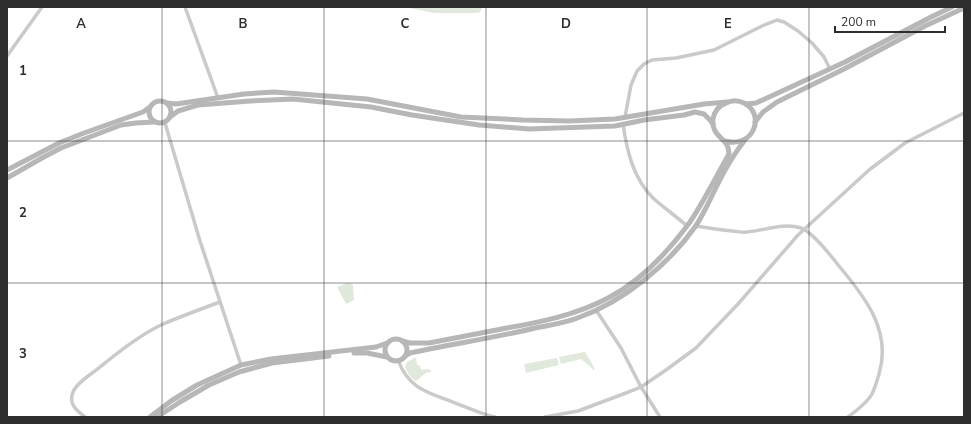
<svg xmlns="http://www.w3.org/2000/svg" width="971" height="424" font-family="'Nunito Sans',sans-serif">
	<rect width="100%" height="100%" fill="#fff"/>
	<g fill="#e1e9dc">
		<path d="M405,7H483L479,13H434Z"/>
		<path d="M349,283L353,285L354,300L346,304L337,287L344,284Z"/>
		<path d="M584,352L586,353L595,369L594,370L581,359L561,364L559,357Z"/>
		<path d="M416,357L417,365H419L421,369L422,370L427,369L431,370V372L426,373L416,381C410,378 407,372 405,367L407,362Z"/>
		<path d="M557,358L559,365L526,373L524,364Z"/>
	</g>
	<g fill="none" stroke-linecap="round" stroke-linejoin="round">
		<g stroke="#cacaca" stroke-width="3.5">
			<path d="M185,7L218,98"/>
			<path d="M7,56L42,7"/>
			<path d="M625,117L631,85L637,71L644,64L652,60L676,58L714,50L762,26L777,20L784,22L798,31L812,43L824,57L830,69"/>
			<path d="M165,123L200,241L241,365"/>
			<path d="M623,124C627,151 633,178 653,198C664,208 676,216 687,226"/>
			<path d="M696,226C708,228 720,230 732,231C737,231 742,233 747,232C764,231 783,222 801,228C813,232 831,256 839,266C865,297 892,331 879,374C877,381 875,388 872,394C867,403 856,411 848,417"/>
			<path d="M596,310L621,348L641,387L660,417"/>
			<path d="M398,360C410,392 432,393 460,405C472,409 483,415 495,417"/>
			<path d="M85,417C77,411 68,404 73,392C76,384 88,376 95,371C116,354 138,336 163,324C182,316 201,309 220,302"/>
			<path d="M545,417L578,411L626,393L641,387L666,370L696,348L738,304L798,235L869,170L905,143L964,113"/>
		</g>
		<g stroke="#b7b7b7" stroke-width="5">
			<circle cx="160" cy="112" r="11"/>
			<path d="M167,103L176,104L244,94L274,92L367,99L461,117L523,120L569,121L615,119L704,104L727,102"/>
			<path d="M746,104L756,103L767,98L845,62L931,17L952,7"/>
			<path d="M170,117L178,111L198,105L250,101L293,99L371,107L412,115L479,125L529,129L615,126L644,120L684,115L695,112L704,114L709,119L713,124"/>
			<path d="M755,122L763,112L777,102L844,69L925,26L964,8"/>
			<path d="M7,170L59,143L84,133L143,112L150,107"/>
			<path d="M7,178L42,158L61,148L121,125L136,123L154,122"/>
			<circle cx="396" cy="350" r="11"/>
			<path d="M402,341L410,343H429C455,338 481,333 507,328C541,322 576,315 608,298C641,281 668,252 690,222C704,201 716,177 729,154C729,136 711,139 713,119C714,112 719,105 726,103C732,100 738,100 744,103C766,114 754,149 725,141"/>
			<path d="M354,353H367L387,357"/>
			<path d="M404,357L410,353C452,344 494,338 535,328C550,325 566,323 580,317C624,301 668,265 695,227C700,220 703,213 707,206C718,183 729,160 745,140"/>
			<path d="M150,417L171,401L197,385L241,365L271,359L376,347L387,343"/>
			<path d="M157,417L180,402L209,385L239,372L272,363L329,356"/>
		</g>
	</g>
	<path fill="none" stroke="#2d2d2d" stroke-width="1" stroke-opacity="0.55" d="M162,7V417M324,7V417M486,7V417M647,7V417M809,7V417M7,141H964M7,283H964"/>
	<g font-size="13" text-anchor="middle" font-weight="bold" fill="#2d2d2d" stroke="#fff" stroke-width="4" stroke-linejoin="round" paint-order="stroke">
		<text x="81" y="28">A</text>
		<text x="243" y="28">B</text>
		<text x="405" y="28">C</text>
		<text x="566" y="28">D</text>
		<text x="728" y="28">E</text>
		<text x="23" y="75">1</text>
		<text x="23" y="217">2</text>
		<text x="23" y="358">3</text>
	</g>
	<rect width="971" height="424" fill="none" stroke="#2d2d2d" stroke-width="16"/>
	<path d="M835 26v6h110v-6" fill="none" stroke="#2d2d2d" stroke-width="2"/>
	<text x="841" y="26" font-size="12" fill="#2d2d2d" stroke="#ffffff" stroke-width="3" paint-order="stroke">200 m</text>
</svg>
